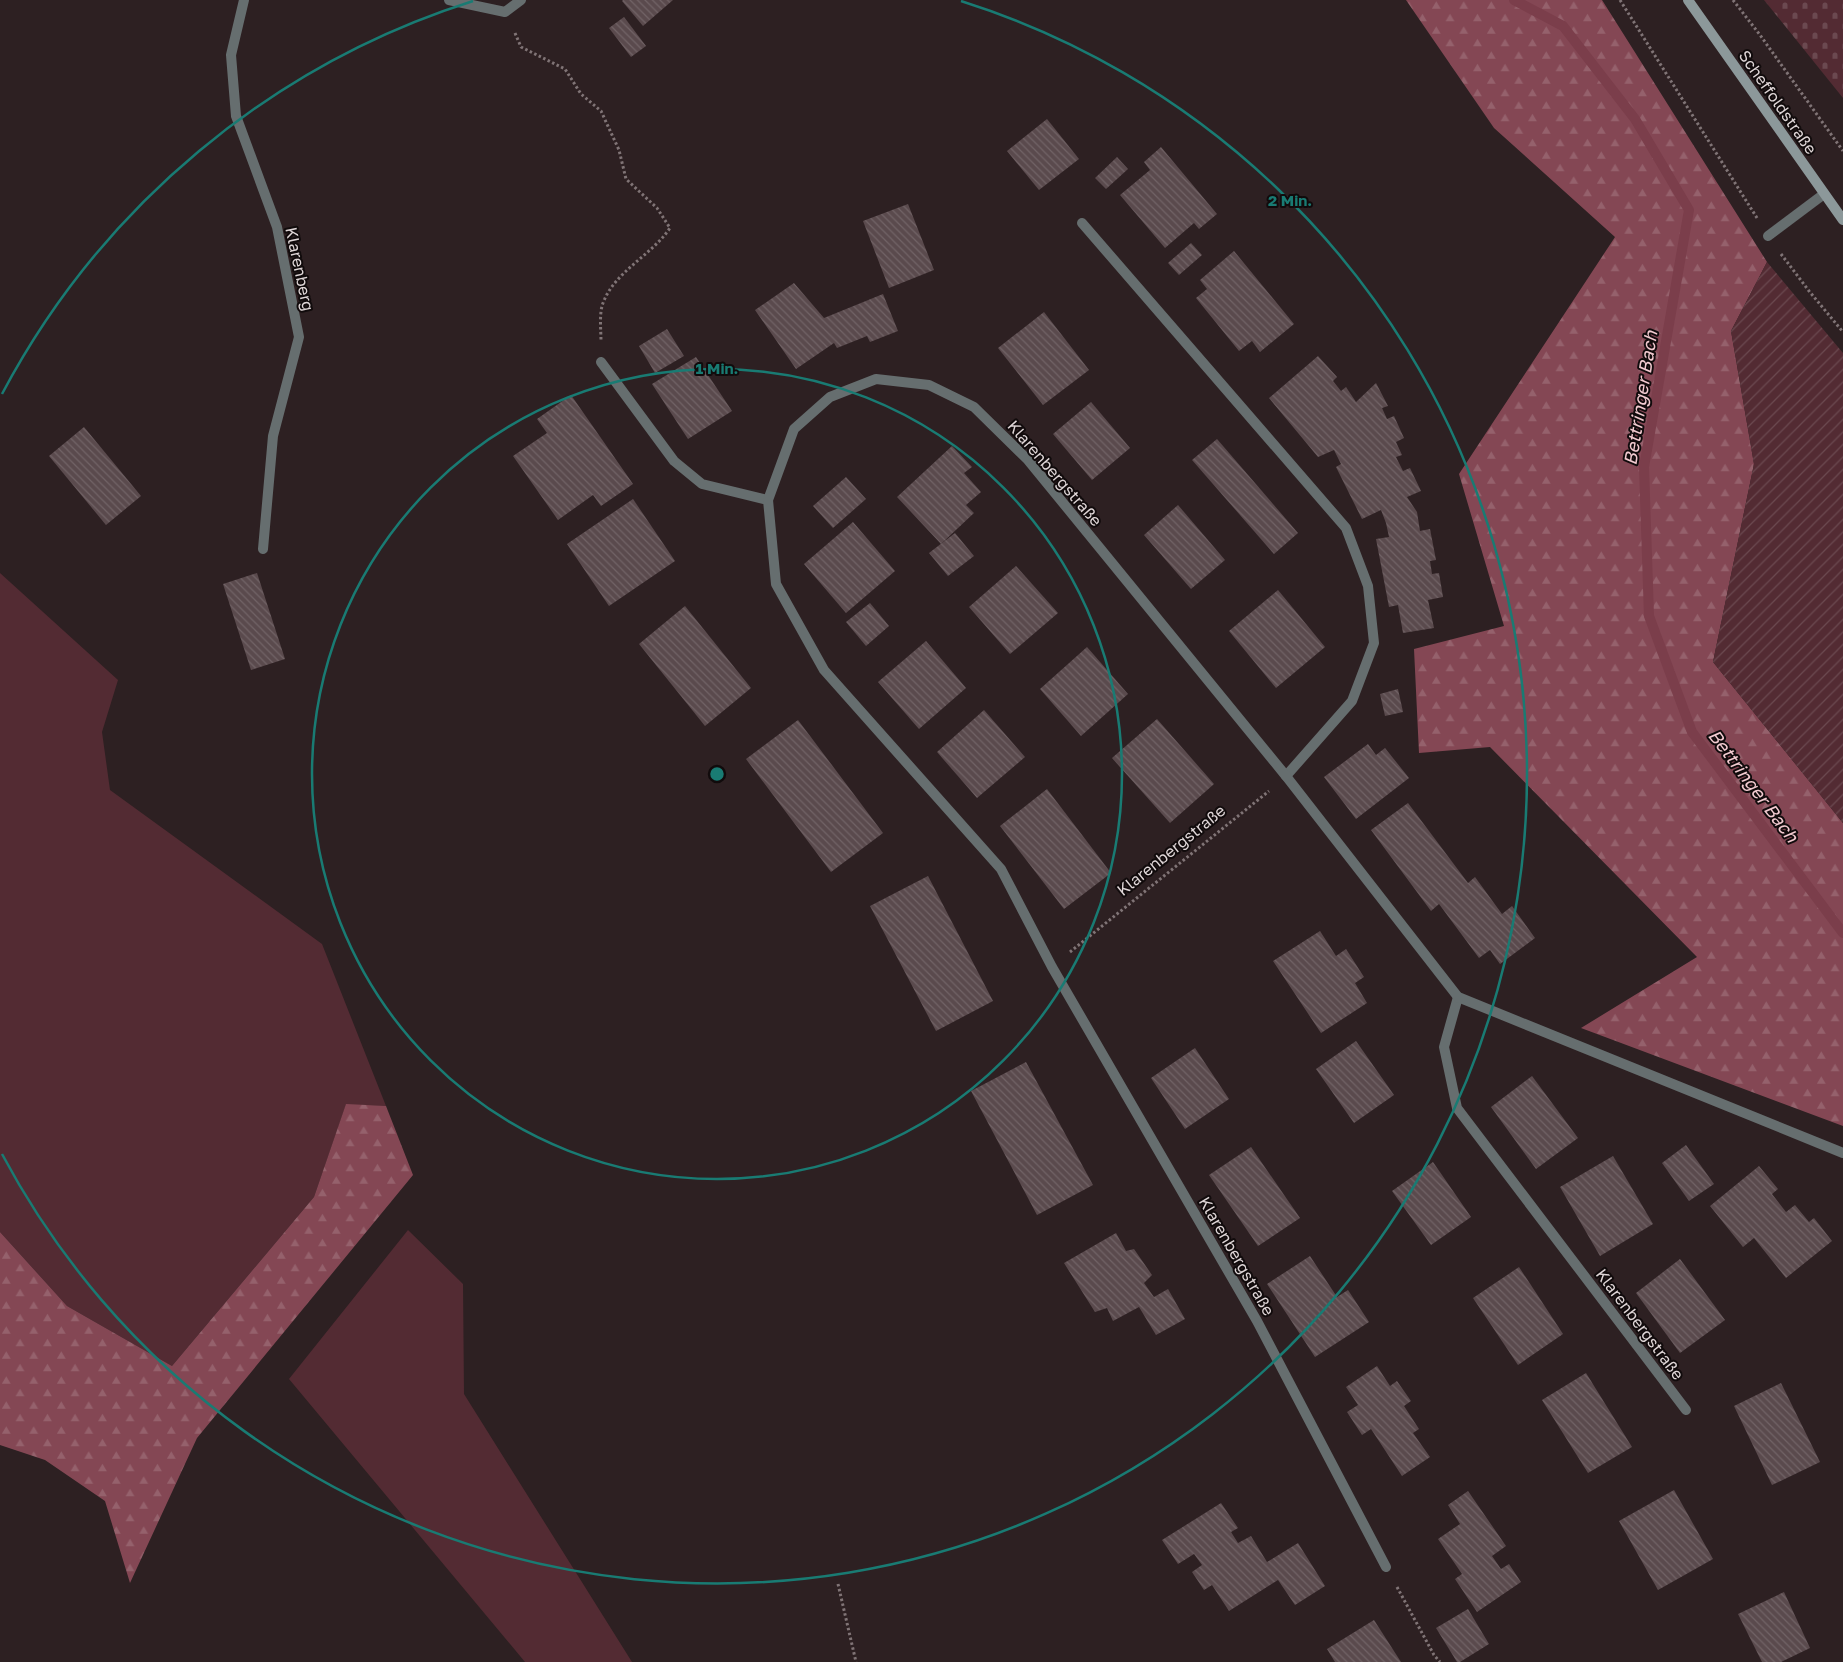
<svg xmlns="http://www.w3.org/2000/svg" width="1843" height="1662" font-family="'Golos Text',sans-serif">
	<defs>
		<pattern id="forest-firs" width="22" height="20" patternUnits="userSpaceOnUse" patternTransform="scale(1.25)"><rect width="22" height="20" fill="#844754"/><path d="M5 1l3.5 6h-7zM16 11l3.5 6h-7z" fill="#95616c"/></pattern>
		<pattern id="cemetery-stones" width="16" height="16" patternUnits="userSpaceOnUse" patternTransform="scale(1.25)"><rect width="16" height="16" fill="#532b33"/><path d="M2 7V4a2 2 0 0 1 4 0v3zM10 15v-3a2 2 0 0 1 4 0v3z" fill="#6b4950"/></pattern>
		<pattern id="garden-furrows" width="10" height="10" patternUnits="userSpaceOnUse" patternTransform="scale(1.25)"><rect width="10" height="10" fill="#532b33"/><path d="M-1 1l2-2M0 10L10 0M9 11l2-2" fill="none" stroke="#6b4950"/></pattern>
		<pattern id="building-back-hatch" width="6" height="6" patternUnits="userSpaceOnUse" patternTransform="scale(1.25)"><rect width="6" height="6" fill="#5a4a4d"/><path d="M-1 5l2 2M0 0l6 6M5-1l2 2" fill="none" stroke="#716366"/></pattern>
	</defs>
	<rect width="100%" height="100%" fill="#2d2022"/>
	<g fill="#532b33">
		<path d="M0,573L118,680L102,732L110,790L322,944L386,1106L346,1105L314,1197L172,1366L67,1306L0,1232Z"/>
		<path d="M408,1230L463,1284L464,1394L632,1662H525L289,1379Z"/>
	</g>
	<g fill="url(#forest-firs)">
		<path d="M1406,0H1602L1767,262L1731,331L1754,464L1713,662L1843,823V1126L1581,1028L1697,957L1490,747L1419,753L1414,649L1504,626L1459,474L1615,237L1494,128Z"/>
		<path d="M346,1104L386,1106L413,1175L197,1438L130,1583L105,1501L45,1460L0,1445V1232L67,1306L172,1366L314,1197Z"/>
	</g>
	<path fill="url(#cemetery-stones)" d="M1764,0H1843V98Z"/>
	<path fill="url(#garden-furrows)" d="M1767,262L1843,353V823L1713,662L1754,464L1731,331Z"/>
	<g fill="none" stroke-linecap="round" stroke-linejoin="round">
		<path stroke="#7b3e4b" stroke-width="10" d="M1514,0L1563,26L1635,119L1689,210L1644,467L1649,616L1692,732L1843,933"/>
	</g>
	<g fill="url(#building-back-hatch)">
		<path d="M623,0H673L643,26L622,1Z"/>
		<path d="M624,17L646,46L631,57L609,28Z"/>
		<path d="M1047,119L1079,159L1039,190L1007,151Z"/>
		<path d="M1161,147L1217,214L1199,229L1194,223L1165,248L1120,195L1150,170L1144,162Z"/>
		<path d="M1117,157L1128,169L1106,189L1095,178Z"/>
		<path d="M908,204L934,270L889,288L863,221Z"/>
		<path d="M1191,243L1202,255L1179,275L1168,263Z"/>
		<path d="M1234,251L1294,324L1260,352L1252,341L1239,351L1196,298L1207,289L1200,280Z"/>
		<path d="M794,283L824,318L883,294L898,331L870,342L867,336L837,348L834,343L796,369L755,310Z"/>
		<path d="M1044,312L1089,370L1043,405L998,348Z"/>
		<path d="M667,329L684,356L655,373L639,346Z"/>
		<path d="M1318,356L1337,377L1333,381L1341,391L1346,387L1356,402L1376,383L1388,406L1382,408L1387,419L1394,416L1404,438L1396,442L1402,455L1396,457L1403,471L1410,468L1421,491L1407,497L1417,512L1420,531L1430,529L1436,560L1430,561L1432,574L1439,573L1443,597L1428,600L1434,628L1403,633L1398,605L1389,607L1376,539L1389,537L1386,523L1381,510L1362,519L1336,467L1341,464L1334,450L1318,457L1269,398Z"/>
		<path d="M696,357L732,411L688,439L652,384Z"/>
		<path d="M571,395L633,484L601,506L593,495L558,520L513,456L547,433L537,419Z"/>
		<path d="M1091,402L1130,448L1092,480L1053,434Z"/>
		<path d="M84,427L141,496L106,525L49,456Z"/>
		<path d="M1217,439L1298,533L1274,554L1192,460Z"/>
		<path d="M952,446L972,467L964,473L981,492L966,505L974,513L941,544L897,497Z"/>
		<path d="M846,477L866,499L833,528L813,506Z"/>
		<path d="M633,499L675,561L609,606L567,544Z"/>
		<path d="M1178,505L1225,560L1191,589L1144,535Z"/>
		<path d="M853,522L895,571L846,613L804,564Z"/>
		<path d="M955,533L974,556L948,576L929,553Z"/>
		<path d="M1016,566L1058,613L1010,654L969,607Z"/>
		<path d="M257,573L285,659L251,670L223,584Z"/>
		<path d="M1278,590L1325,647L1276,688L1229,631Z"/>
		<path d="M870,603L889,626L866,646L846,622Z"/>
		<path d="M685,606L751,688L705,726L639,644Z"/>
		<path d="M926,641L966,688L919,729L878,682Z"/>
		<path d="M1087,647L1128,694L1081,736L1040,689Z"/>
		<path d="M1398,689L1403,712L1385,716L1380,694Z"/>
		<path d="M984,710L1025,757L977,798L937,752Z"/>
		<path d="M1157,719L1214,784L1170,823L1112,758Z"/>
		<path d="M798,720L883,833L831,872L746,759Z"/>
		<path d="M1368,744L1376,755L1385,748L1409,778L1356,819L1324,777Z"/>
		<path d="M1047,789L1111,873L1064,909L1000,826Z"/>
		<path d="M1408,803L1468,883L1475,877L1502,914L1512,906L1535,938L1500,964L1490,950L1479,958L1439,904L1431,911L1371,830Z"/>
		<path d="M928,876L993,1001L936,1031L870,906Z"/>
		<path d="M1320,931L1336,956L1346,949L1364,977L1355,983L1367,1003L1321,1033L1273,961Z"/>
		<path d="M1356,1041L1394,1095L1354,1123L1316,1069Z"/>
		<path d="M1195,1048L1229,1099L1185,1129L1151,1078Z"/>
		<path d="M1026,1062L1093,1185L1037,1215L971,1091Z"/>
		<path d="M1532,1076L1578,1138L1536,1169L1491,1107Z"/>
		<path d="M1686,1145L1714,1184L1689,1201L1662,1163Z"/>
		<path d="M1251,1147L1300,1218L1258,1246L1209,1175Z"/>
		<path d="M1613,1156L1653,1224L1600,1256L1560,1187Z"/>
		<path d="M1433,1162L1471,1217L1431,1245L1392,1191Z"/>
		<path d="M1759,1166L1778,1189L1772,1194L1786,1212L1795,1205L1809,1222L1814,1218L1832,1241L1786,1278L1754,1238L1743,1247L1710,1206Z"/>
		<path d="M1116,1233L1126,1251L1134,1249L1152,1275L1144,1283L1154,1297L1168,1289L1185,1319L1156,1335L1139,1307L1113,1321L1107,1308L1095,1312L1064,1263Z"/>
		<path d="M1310,1256L1337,1297L1348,1290L1369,1322L1315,1357L1267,1284Z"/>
		<path d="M1680,1259L1725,1320L1680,1353L1636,1293Z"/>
		<path d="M1519,1267L1563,1334L1518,1365L1473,1298Z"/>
		<path d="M1377,1366L1390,1386L1397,1381L1411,1401L1404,1406L1419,1429L1413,1433L1430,1457L1402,1476L1371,1429L1362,1435L1347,1412L1358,1405L1346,1387Z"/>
		<path d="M1586,1373L1632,1447L1588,1473L1542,1400Z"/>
		<path d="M1781,1383L1820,1462L1772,1485L1734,1406Z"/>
		<path d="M1674,1490L1713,1559L1658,1590L1619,1521Z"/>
		<path d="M1468,1491L1506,1546L1492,1556L1501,1569L1509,1564L1521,1582L1477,1612L1455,1579L1462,1574L1438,1539L1460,1524L1448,1505Z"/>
		<path d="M1221,1503L1238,1528L1231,1532L1238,1543L1251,1536L1267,1562L1298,1543L1325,1586L1295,1605L1278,1580L1229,1611L1212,1585L1204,1590L1192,1572L1202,1565L1194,1554L1178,1564L1162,1540Z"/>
		<path d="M1784,1592L1810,1648L1781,1662H1762L1738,1614Z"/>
		<path d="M1468,1609L1489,1644L1460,1662H1457L1436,1628Z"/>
		<path d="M1374,1620L1401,1662H1335L1327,1649Z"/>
	</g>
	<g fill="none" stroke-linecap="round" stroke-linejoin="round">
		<g stroke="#807476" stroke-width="3" stroke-dasharray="2.5 2.5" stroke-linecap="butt">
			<path d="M1620,0L1757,218"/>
			<path d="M1733,0L1760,35L1843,151"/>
			<path d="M515,33L521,47L565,69L581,94L601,111L619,150L626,179L657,208L670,228C651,256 615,271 603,303C599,313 601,330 601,342"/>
			<path d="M1781,254L1809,291L1843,332"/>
			<path d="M1070,952L1269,791"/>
			<path d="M838,1584L856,1662"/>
			<path d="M1397,1587L1434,1655L1440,1662"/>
		</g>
		<path stroke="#666e6f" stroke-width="10" d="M1768,236L1824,194"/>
		<g stroke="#666e6f" stroke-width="10">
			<path d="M244,0L231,55L236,116L277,227L299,337L273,436L263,549"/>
			<path d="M449,0L505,12L521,0"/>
			<path d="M1082,223L1346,528L1368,586L1374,643L1352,701L1286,776"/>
			<path d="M601,362L674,461L702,484L768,500"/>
			<path d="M1458,997L1444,1047L1457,1108L1686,1410"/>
			<path d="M1386,1567L1257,1321L1052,967L1001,869L824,670L776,584L768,500L794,429L830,397L876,379L929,385L974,407L1028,460L1286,776L1458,997L1843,1153"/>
		</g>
		<path stroke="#8c989a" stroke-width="10" d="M1688,0L1843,220"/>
	</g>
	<g fill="none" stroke="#197b73" stroke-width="2.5">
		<circle cx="717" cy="774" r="405"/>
		<path d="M2 394A810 810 0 0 1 473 1M961 1A810 810 0 1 1 2 1154"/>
	</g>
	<g text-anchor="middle" stroke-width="4" stroke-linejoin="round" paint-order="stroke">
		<g font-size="16" fill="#dfd6d7" stroke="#110b0c">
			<text transform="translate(1778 102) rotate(55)" y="6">Scheffoldstraße</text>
			<text transform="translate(300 269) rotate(78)" y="6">Klarenberg</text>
			<text transform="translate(1055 473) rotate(49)" y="6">Klarenbergstraße</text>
			<text transform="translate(1171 850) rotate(-39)" y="6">Klarenbergstraße</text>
			<text transform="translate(1237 1256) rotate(60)" y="6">Klarenbergstraße</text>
			<text transform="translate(1640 1324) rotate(53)" y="6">Klarenbergstraße</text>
		</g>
		<g font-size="18" font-style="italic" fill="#f3cbd1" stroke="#110b0c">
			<text transform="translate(1641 398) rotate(-81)" y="6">Bettringer Bach</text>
			<text transform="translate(1753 786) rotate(53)" y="6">Bettringer Bach</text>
		</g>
	</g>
	<circle cx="717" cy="774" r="8" fill="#197b73" stroke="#110b0c" stroke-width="2.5"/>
	<g font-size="15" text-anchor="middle" font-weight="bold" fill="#197b73" stroke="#110b0c" stroke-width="4" stroke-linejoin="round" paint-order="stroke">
		<text x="1290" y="206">2 Min.</text>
		<text x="717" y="374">1 Min.</text>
	</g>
</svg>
